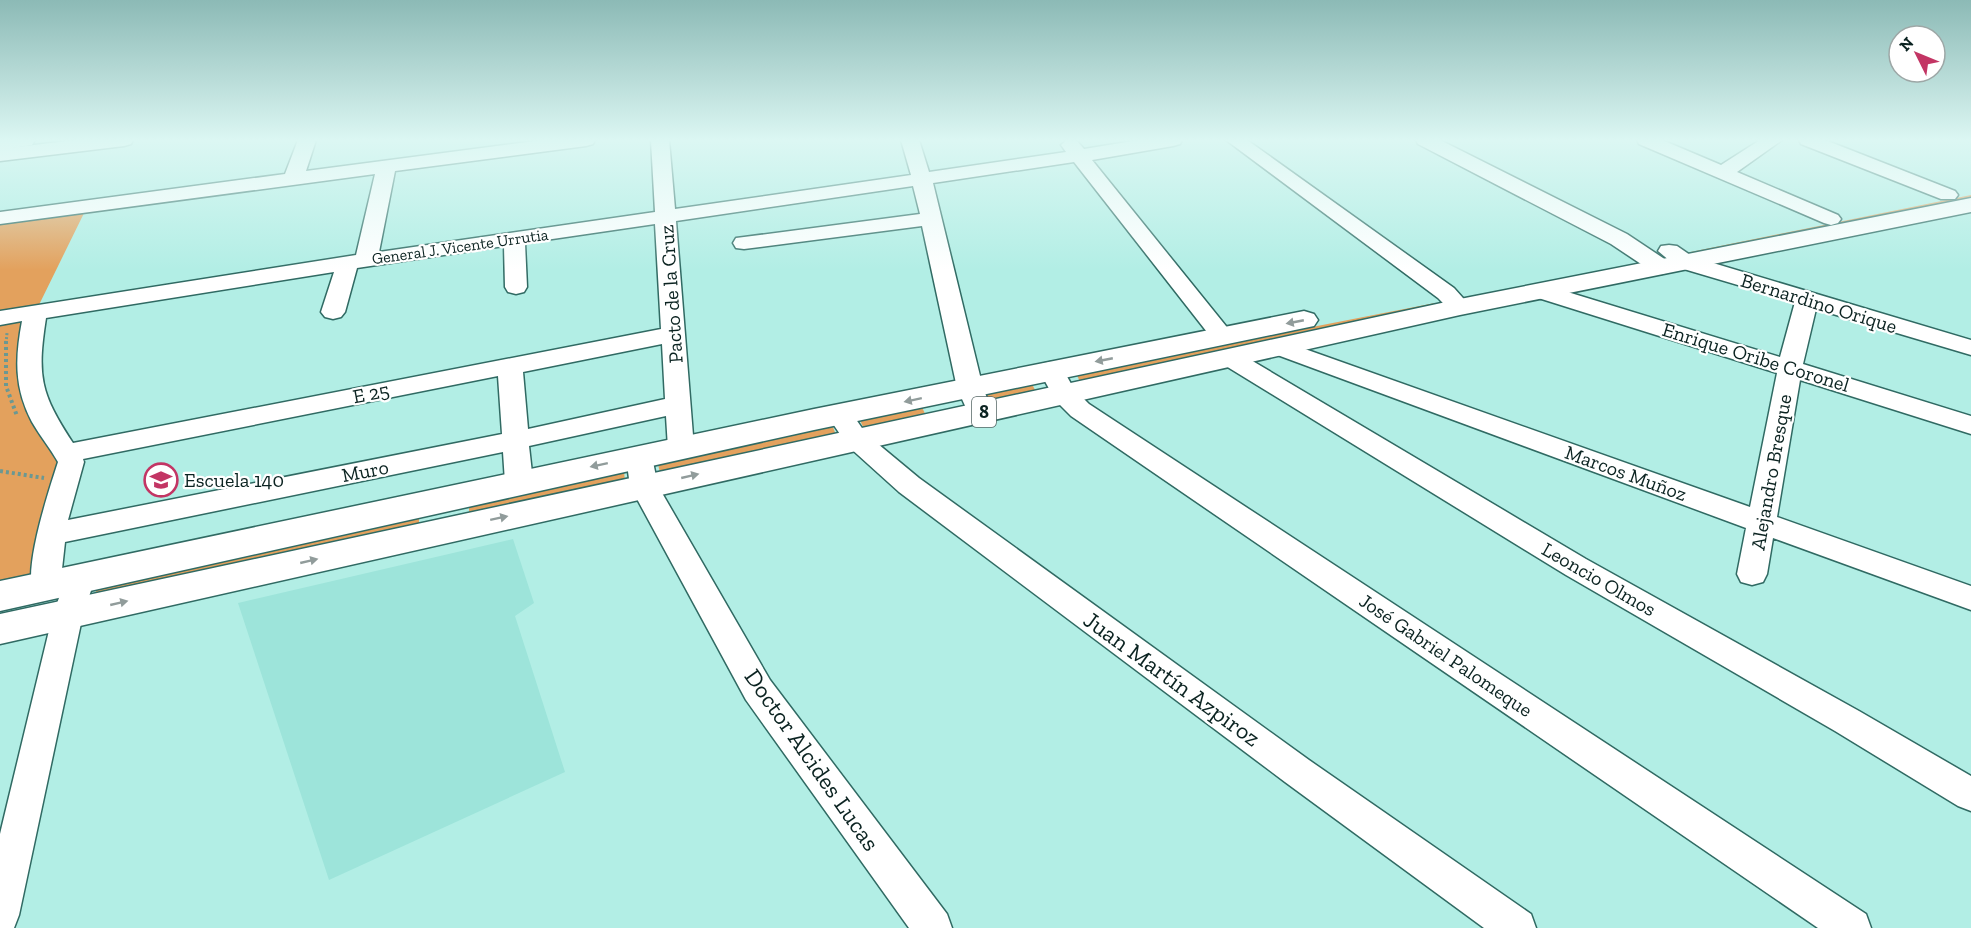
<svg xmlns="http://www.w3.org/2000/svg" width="1971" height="928" font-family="'Zilla Slab',serif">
	<rect width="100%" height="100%" fill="#b2eee5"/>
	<path fill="#9de4da" d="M513,539L534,603L515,616L565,772L329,880L238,603Z"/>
	<g fill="#e3a15d">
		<path d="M1971,195V200L1685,256L1681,254Z"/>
		<path d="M87,207L36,311L30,346L67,453L50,565L0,596V218Z"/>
		<path d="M1435,303L1439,306L1080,382L1076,373Z"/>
		<path d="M1032,384L1036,392L983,403L978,394Z"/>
		<path d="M922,407L926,416L864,429L860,420Z"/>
		<path d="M833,427L836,435L660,473L658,464Z"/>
		<path d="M624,471L625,482L469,517V505Z"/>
		<path d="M419,517V527L90,601L98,588Z"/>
	</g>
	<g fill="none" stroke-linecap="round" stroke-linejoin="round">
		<defs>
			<g id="minor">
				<path d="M76,140H133L131,144L124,146L0,161V149Z"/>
				<path d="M298,140H316L306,171L543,140H595L593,144L586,146L395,171L379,252L655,212L651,140H669L675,209L911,175L901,140H919L929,172L1066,152L1061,145L1067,140L1077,141L1084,149L1139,140H1182L1180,144L1173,146L1092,160L1234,336L1230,341L1222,343L1214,341L1074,162L933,183L983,388L993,413L989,419L980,421L971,419L957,388L922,226L744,249L736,248L733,243L736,238L744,237L920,214L913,186L676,221L694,448L690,454L681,457L672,454L668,448L666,416L529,446L533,482L529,489L519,492L509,489L505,482L503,452L65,542L60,587L56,595L45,599L34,595C22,571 49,490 58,462C50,448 40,436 32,422C14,388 15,358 22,321L0,325V311L356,255L375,174L0,224V212L285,174ZM655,224L661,329L73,443C40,393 37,376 46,318L334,272L321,312L325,317L333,319L341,317L345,312L357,268L504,246L505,287L508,292L516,294L524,292L527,287L525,243ZM662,344L665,399L528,429L523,372ZM498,376L502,434L68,520L84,462L83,459Z"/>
				<path d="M1226,140H1247L1454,288L1471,307L1468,312C1453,316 1448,308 1438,298Z"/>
				<path d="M1416,140H1440L1627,234L1669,262L1672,267L1669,272L1661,274L1653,272L1611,244L1418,144Z"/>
				<path d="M1637,140H1662L1721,165L1760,140H1782L1737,172L1838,215L1841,219L1838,223L1831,225L1824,223L1639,144Z"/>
				<path d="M1799,140H1825L1955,191L1958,195L1955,199H1941L1801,144Z"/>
				<path d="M1669,245L1677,246L1693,257L1971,340V355L1816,309L1803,364L1971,416V434L1800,380L1777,517L1971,586V610L1773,538L1767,574L1763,582L1752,585L1741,582L1737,574L1746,528L1272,353L1268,348L1272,343L1280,341L1288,343L1750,507L1777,373L1532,296L1529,291L1532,286L1540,284L1548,286L1780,357L1795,302L1677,267L1658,251L1661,246Z"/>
				<path d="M1230,350L1239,353L1586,559L1859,711L1971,776V811L1958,806L1835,731L1566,575L1221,363L1218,358L1221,353Z"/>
				<path d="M1051,362L1060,364L1074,389L1089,404L1866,914L1871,928H1818L1071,416L1055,400L1039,370L1042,364Z"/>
				<path d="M840,406L849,409L866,434L919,478L1309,760L1531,914L1536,928H1484L1285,782L899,492L848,446L827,415L831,409Z"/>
				<path d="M639,448L648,450L652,457L658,486L770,680L947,914L952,928H909L746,700L630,486L626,457L630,450Z"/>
				<path d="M80,567L91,571L95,579L83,614L19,915L14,928H0V834L53,614L69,571Z"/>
			</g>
			<g id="major">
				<path d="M0,140H35L32,145L0,150Z"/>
				<path d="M1971,198V212L1460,315L0,644V614L1460,299Z"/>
				<path d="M1304,311L1314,314L1318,320L1314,326L814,430L0,611V581L814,409Z"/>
			</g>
		</defs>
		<use href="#minor" stroke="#306a63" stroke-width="3"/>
		<use href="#major" stroke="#306a63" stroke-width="3"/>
		<path stroke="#6b9892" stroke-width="3" stroke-dasharray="2 2" stroke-linecap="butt" d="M6,343L7,333"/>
		<g stroke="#6b9892" stroke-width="4" stroke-dasharray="3 3" stroke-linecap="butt">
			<path d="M6,341V386L17,416"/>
			<path d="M0,471L44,478"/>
		</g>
		<use href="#minor" fill="#fff" fill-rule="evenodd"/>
		<use href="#major" fill="#fff" fill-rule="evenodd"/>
	</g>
	<defs><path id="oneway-solid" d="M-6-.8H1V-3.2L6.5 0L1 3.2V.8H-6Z" transform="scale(1.5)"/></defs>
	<g fill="#919c9b">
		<use href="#oneway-solid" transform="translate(1295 322) rotate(169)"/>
		<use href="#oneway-solid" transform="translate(1104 360) rotate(169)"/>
		<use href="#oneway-solid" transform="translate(913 400) rotate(168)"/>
		<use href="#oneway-solid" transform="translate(599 465) rotate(168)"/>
		<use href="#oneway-solid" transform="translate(690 476) rotate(-13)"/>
		<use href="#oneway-solid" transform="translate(499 518) rotate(-12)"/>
		<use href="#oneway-solid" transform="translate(309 561) rotate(-13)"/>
		<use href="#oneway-solid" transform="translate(119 603) rotate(-13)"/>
	</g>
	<linearGradient id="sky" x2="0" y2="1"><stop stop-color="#8cbab6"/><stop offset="0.52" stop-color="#dcf7f3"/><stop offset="1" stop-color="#dcf7f3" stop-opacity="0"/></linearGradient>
	<rect width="1971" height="270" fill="url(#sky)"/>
	<defs>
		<symbol id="school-ring" viewBox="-11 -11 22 22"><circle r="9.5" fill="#fff" stroke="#c33564" stroke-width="1.5"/><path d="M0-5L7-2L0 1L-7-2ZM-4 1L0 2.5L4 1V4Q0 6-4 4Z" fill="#c33564"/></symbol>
	</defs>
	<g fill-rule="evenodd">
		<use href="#school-ring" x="142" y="461" width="38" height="38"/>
	</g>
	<g text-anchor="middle" stroke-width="4.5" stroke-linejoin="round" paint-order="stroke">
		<g font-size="16" fill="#0b2321" stroke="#fff">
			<text transform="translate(460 246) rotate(-8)" y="6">General J. Vicente Urrutia</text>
		</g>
		<rect fill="#fff" stroke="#546564" stroke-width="1.5" x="972" y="397" width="24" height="30" rx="4.5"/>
		<g font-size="18" font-weight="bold" fill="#0b2321">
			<text x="984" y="418">8</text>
		</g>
		<g font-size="20" fill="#0b2321" stroke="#fff">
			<text transform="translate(671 294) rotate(-94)" y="7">Pacto de la Cruz</text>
			<text transform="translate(1819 303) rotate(17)" y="7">Bernardino Orique</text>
			<text transform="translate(1756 357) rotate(17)" y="7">Enrique Oribe Coronel</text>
			<text transform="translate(371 393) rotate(-11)" y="7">E 25</text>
			<text transform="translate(365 471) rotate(-11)" y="7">Muro</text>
			<text transform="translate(1771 472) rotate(-80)" y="7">Alejandro Bresque</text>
			<text transform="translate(1626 473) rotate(20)" y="7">Marcos Muñoz</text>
			<text transform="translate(1599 579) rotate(30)" y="7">Leoncio Olmos</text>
			<text transform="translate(1446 655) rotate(34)" y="7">José Gabriel Palomeque</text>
		</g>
		<g font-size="20" fill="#0b2321" stroke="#fff" text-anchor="start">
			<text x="184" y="487">Escuela 140</text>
		</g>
		<g font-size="24" fill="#0b2321" stroke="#fff">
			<text transform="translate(1172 679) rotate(36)" y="8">Juan Martín Azpiroz</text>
			<text transform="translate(812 760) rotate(55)" y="8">Doctor Alcides Lucas</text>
		</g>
	</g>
	<g transform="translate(1917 54) rotate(313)"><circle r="28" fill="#ffffff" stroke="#9da7a6" stroke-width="1.5"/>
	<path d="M0-4.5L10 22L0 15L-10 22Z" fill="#c33564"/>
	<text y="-9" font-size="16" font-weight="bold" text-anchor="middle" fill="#0b2321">N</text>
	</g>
</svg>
